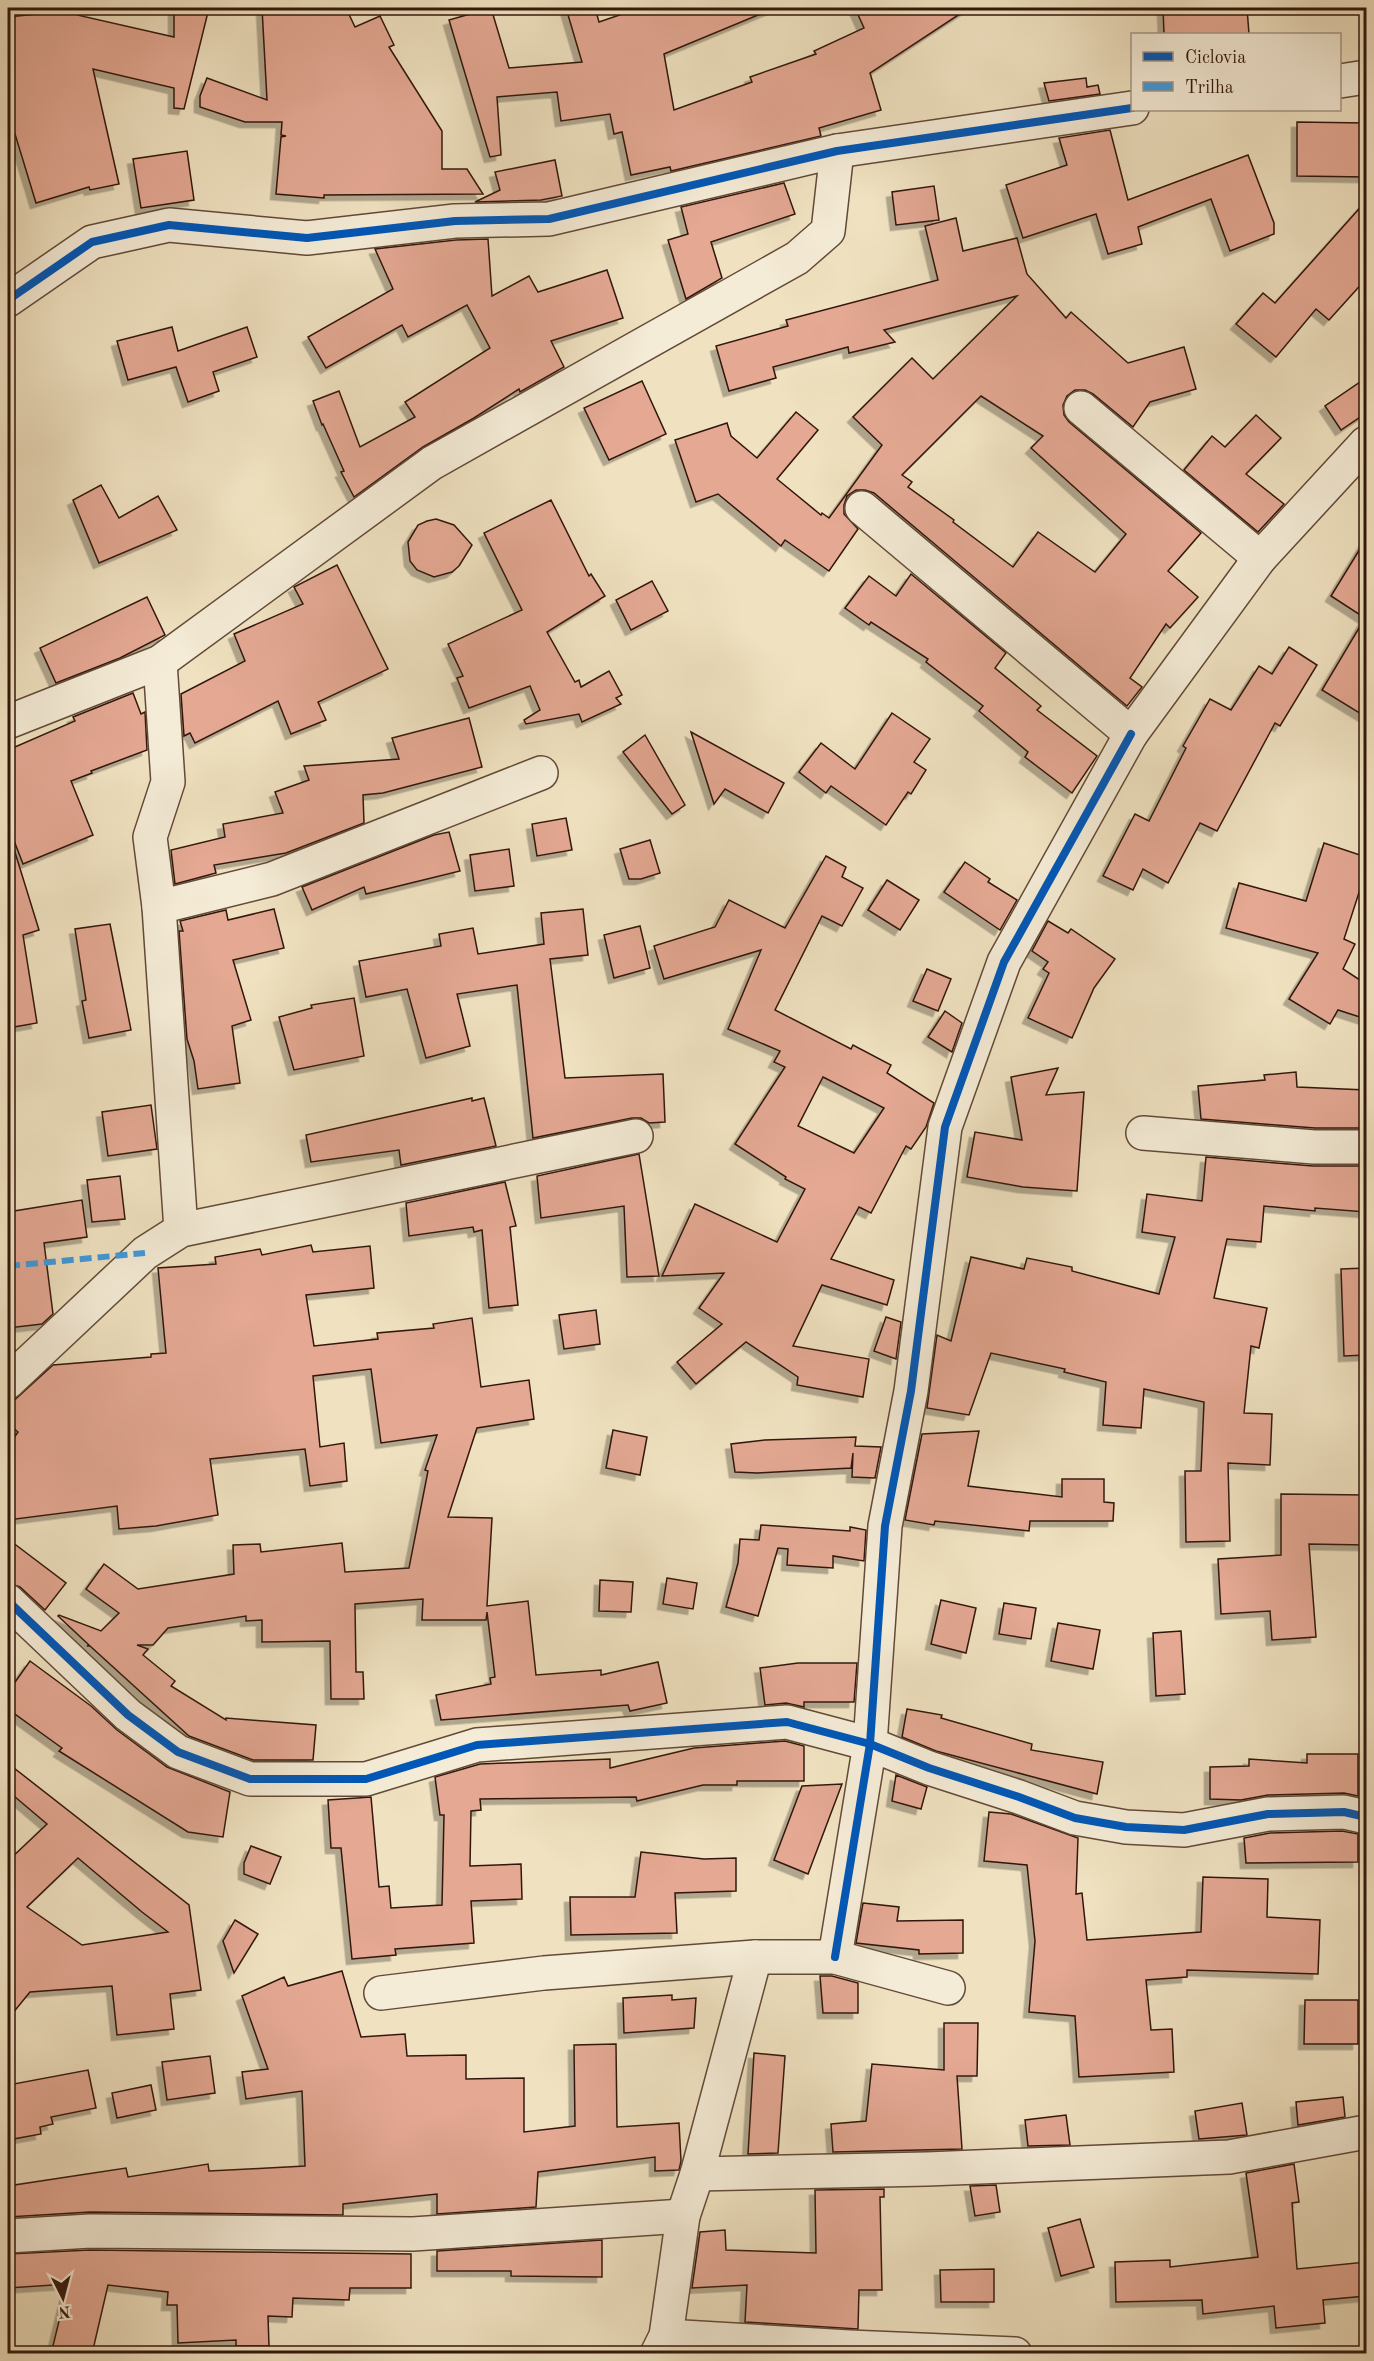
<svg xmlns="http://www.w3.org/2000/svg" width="1374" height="2361" font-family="'Old Standard TT',serif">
	<defs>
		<filter id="shadow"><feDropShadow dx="-5.5" dy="5.5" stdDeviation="0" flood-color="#0004"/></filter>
	</defs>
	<rect width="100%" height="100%" fill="#f0e2c1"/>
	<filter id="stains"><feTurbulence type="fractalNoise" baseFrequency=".00333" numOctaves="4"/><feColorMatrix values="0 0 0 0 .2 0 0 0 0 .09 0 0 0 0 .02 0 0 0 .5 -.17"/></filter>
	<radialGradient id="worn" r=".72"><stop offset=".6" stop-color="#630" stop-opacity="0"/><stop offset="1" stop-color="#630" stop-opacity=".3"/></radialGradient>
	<g fill="#e4a893" stroke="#32170b" stroke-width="1.5" fill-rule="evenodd" filter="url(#shadow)">
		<path d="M174,8H209L184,109L174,108V88L93,69L119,184L90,190L89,187L36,203L8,111V17L76,10L77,15L174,37Z"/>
		<path d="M262,8H346L355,27L380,16L394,45L389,47L442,131V169H467L483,194L324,195V198L276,194L281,137L286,136L281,135L282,122H245L200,107V96L207,78L267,100Z"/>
		<path d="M491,8L509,68L582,62L566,8H595L599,22L640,8H775L664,54L674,110L752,82L750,77L816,54L814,51L864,28L855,8H969L870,73L881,110L819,128L821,136L671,171L670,167L631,175L622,132L614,134L610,114L561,121L557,92L497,97L501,155L490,157L449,20Z"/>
		<path d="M1163,8H1247L1249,34H1164Z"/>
		<path d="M1086,78L1087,87L1098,85L1100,94L1049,101L1044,83Z"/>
		<path d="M1297,122L1366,123V177L1297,176Z"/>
		<path d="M1110,130L1128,200L1248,155L1274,223V234L1230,251L1211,199L1138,227L1142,244L1108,254L1096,214L1023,238L1006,185L1067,165L1059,138Z"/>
		<path d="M187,151L194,200L141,208L133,159Z"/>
		<path d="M555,160L562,196L541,200L475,202L500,190L495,172Z"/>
		<path d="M784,183L795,214L711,242L722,278L686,299L668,240L688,234L681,207Z"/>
		<path d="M934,186L939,220L896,225L892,192Z"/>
		<path d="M1366,201V279L1329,320L1316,309L1276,357L1236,324L1263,293L1275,303Z"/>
		<path d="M956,218L963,251L1017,238L1027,274L1066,318L1071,312L1128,363L1184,347L1196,389L1150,402L1133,427L1093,394L1085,390H1075L1067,396L1063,405L1064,415L1069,422L1201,533L1168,571L1198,597L1170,628L1166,624L1130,678L1142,687L1127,706L874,493L865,490H856L847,496L844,505V514L858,529L829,571L785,540L781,546L718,494L696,502L675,440L727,423L731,436L757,458L796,412L818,430L777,479L821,515L822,513L829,518L882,445L853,417L912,358L933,379L1017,296L884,330L895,342L849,353L848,347L773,367L776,378L729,391L716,346L788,326L786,320L938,280L925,226ZM981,396L1043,436L1031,448L1126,534L1095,572L1038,532L1013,567L953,522L954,520L908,487L912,482L902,475Z"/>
		<path d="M488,239L492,296L529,276L538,292L607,270L623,318L551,341L564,367L520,392L519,389L474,418L423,447L354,497L341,472L344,471L323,424L322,425L313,401L339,391L360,447L415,417L405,402L490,348L467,305L408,337L402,325L326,368L308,337L393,289L375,249L456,240Z"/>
		<path d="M172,327L178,351L247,327L257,357L213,372L219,391L188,402L176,367L128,380L117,341Z"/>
		<path d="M1366,378V413L1341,430L1325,406Z"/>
		<path d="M642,381L666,434L609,460L584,408Z"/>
		<path d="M1256,415L1281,438L1246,474L1284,504L1258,532L1184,470L1212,436L1225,447Z"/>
		<path d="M101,485L119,518L158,496L177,530L99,563L73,500Z"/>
		<path d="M551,500L589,576L591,574L605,596L547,632L575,682L579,680L581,687L609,671L622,695L616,698L621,704L582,722L579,714L526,724L524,720L540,710L530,686L469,708L457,678L463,676L448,644L522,610L484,533Z"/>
		<path d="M436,519L454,525L472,545L459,566L452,572L434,577L417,570L410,561L408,542L418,525L427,521Z"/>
		<path d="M1366,539V717L1322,690L1365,618L1331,596Z"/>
		<path d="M337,565L388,669L318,702L326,720L291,734L278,701L195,743L190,733L184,736L181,694L245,661L234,634L303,604L294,587Z"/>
		<path d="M911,574L1006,653L995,668L1041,706L1037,710L1097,756L1072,793L1025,757L1028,752L979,711L983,706L926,662L928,659L871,622L869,625L845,608L869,576L896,596Z"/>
		<path d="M652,581L668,611L631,630L616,600Z"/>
		<path d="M147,597L165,635L120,658L56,683L40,648Z"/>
		<path d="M1289,647L1317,665L1280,726L1275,723L1217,831L1200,823L1168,883L1143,869L1133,890L1103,876L1135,814L1149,821L1186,748L1183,746L1210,699L1231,710L1259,666L1272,674Z"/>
		<path d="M133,693L141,714L145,712L147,750L91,771L92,773L71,781L93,835L23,864L8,825V750L75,721L73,717Z"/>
		<path d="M892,713L930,739L914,762L926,770L911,794L908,792L886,825L831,786L826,793L799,772L821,743L855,769Z"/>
		<path d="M469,718L482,767L383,793L363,795L364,823L286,853L214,865L216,873L175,884L171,850L225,837L223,824L283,813L275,792L309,780L304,766L399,759L392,738Z"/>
		<path d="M691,732L784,783L768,813L725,789L714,804Z"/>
		<path d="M645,735L685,805L672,814L623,752Z"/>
		<path d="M566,818L572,850L537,856L532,824Z"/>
		<path d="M449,832L460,871L366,894L364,887L312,910L302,887L434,835Z"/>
		<path d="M650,840L660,873L641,879H629L620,849Z"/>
		<path d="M1324,843L1366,857V871L1344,939L1355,944L1343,969L1366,984V1019L1338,1010L1330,1024L1289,999L1318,953L1226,928L1239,883L1306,901Z"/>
		<path d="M14,849L39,930L23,935L37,1023L8,1028V850Z"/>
		<path d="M509,849L514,886L475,891L470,855Z"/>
		<path d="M826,856L846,867L842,877L863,888L842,926L822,916L775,1010L851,1049L853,1045L891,1065L887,1073L934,1103L926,1127L911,1149L906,1146L871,1213L859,1207L831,1259L894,1280L887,1305L822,1285L793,1346L869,1359L863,1397L797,1385L798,1377L746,1342L696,1384L677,1362L722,1324L699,1308L724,1273L662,1276L695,1204L777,1242L805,1189L785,1179L786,1177L735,1144L785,1067L774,1062L780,1051L728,1029L761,950L664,979L654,946L715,927L729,900L785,928ZM823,1077L884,1108L854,1153L798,1126Z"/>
		<path d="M965,862L990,879L988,882L1017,900L1000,930L944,892Z"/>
		<path d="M887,880L919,900L900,930L868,910Z"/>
		<path d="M274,909L284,948L233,960L251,1020L232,1026L240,1083L198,1089L194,1061L187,1039L179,931H183L180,921L226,910L228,920Z"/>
		<path d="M583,909L588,955L550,959L565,1078L663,1074L665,1122L649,1123L641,1118H632L533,1138L517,985L457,994L470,1046L426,1058L407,989L366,997L359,961L441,946L439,934L473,928L478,954L544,944L541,913Z"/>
		<path d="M1048,921L1068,933L1071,929L1115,959L1094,988L1072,1038L1028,1018L1049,973L1043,969L1048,962L1032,951Z"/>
		<path d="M110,924L131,1030L89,1038L82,1001L86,1000L75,929Z"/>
		<path d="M640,926L650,968L614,978L604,935Z"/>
		<path d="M927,969L951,979L938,1011L913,1001Z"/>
		<path d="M354,998L364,1056L294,1070L279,1017L312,1008L311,1005Z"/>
		<path d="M945,1011L962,1023L952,1052L928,1037Z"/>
		<path d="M1058,1068L1046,1095L1084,1092L1077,1191L1023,1187L967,1177L975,1132L1022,1140L1011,1077Z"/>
		<path d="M1296,1072L1297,1087L1366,1090V1128H1315L1201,1119L1198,1086L1265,1080L1264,1075Z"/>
		<path d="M472,1098V1101L484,1098L496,1146L401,1165L399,1150L311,1162L306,1135Z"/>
		<path d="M151,1105L157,1149L108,1156L102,1112Z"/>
		<path d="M639,1154L659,1276L627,1277L624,1206L541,1218L537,1176Z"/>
		<path d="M1206,1157L1313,1166H1366V1212L1315,1208V1211L1264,1206L1261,1242L1227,1239L1214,1298L1267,1308L1259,1348L1251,1346L1244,1413L1272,1414L1270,1465L1228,1463L1230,1541L1186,1542L1185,1471H1201L1204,1402L1144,1389L1141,1428L1103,1425L1106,1382L1064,1372L1065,1369L991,1353L969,1415L927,1408L937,1335L951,1341L971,1257L1024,1269L1027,1258L1072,1267V1271L1159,1294L1175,1237L1142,1232L1147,1194L1202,1201Z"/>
		<path d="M120,1176L125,1219L92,1222L87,1180Z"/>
		<path d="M505,1182L516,1226L510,1227L518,1305L489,1308L482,1230L474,1232L473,1227L409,1236L406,1203Z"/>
		<path d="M82,1200L87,1237L44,1243L53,1314L42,1324L8,1328V1212Z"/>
		<path d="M311,1245L313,1252L370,1246L374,1288L306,1295L314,1346L378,1339L377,1333L434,1328L433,1324L472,1318L481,1387L529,1380L534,1419L477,1428L448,1517L492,1518L487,1606L528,1601L536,1675L601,1670V1675L658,1662L667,1703L630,1711L628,1705L441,1720L436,1695L491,1684L490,1678L495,1677L487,1612L486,1620H422L423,1599L355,1604L356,1672H363L364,1699H331L330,1641L262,1642V1620L246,1621V1616L168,1628L153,1645H137L148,1649L143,1655L175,1681L171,1686L226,1720V1718L316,1725L313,1760H253L189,1736L90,1646H87L89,1645L58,1616L59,1615L101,1631L119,1613L86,1589L104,1564L138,1589L234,1574L233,1545L260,1544L261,1552L342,1543L345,1572L409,1568L428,1471L425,1470L437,1435L381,1443L371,1369L313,1376L320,1447L344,1443L347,1481L310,1486L305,1449L210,1459L218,1515L156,1526L119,1529L117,1506L8,1520V1446L18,1432L8,1423V1406L53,1365L151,1357V1354L166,1353L158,1268L216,1264L215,1257L260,1249L262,1255Z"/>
		<path d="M1366,1268V1355L1344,1356L1341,1269Z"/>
		<path d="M596,1310L600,1344L564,1349L559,1315Z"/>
		<path d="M886,1317L901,1322L896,1359L874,1351Z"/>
		<path d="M613,1430L647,1437L640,1475L606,1468Z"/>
		<path d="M979,1431L968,1486L1062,1497V1479H1104V1502L1114,1503L1113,1521H1030L1029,1531L935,1521L934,1525L905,1520L922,1434Z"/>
		<path d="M856,1437L855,1446L881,1447L875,1478L852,1477L853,1453L851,1468L757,1473L735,1472L731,1444L765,1440Z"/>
		<path d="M1281,1494L1366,1495V1545L1309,1544L1316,1637L1272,1640L1270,1611L1221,1614L1218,1559L1281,1555Z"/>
		<path d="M761,1525L850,1531V1527L866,1530L864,1561L833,1556V1568L787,1565L788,1549L778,1548L758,1616L726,1607L738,1563L740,1539L759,1540Z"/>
		<path d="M8,1539L66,1583L45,1610L20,1587L8,1583Z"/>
		<path d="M667,1578L697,1583L693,1609L663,1604Z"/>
		<path d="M600,1580L633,1582L631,1612L599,1611Z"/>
		<path d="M941,1600L976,1608L966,1653L931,1644Z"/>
		<path d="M1004,1603L1036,1608L1031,1639L999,1634Z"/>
		<path d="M1058,1623L1100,1630L1093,1669L1051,1661Z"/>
		<path d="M1181,1631L1185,1694L1156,1696L1153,1633Z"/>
		<path d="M30,1661L91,1706L117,1730L167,1767L230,1792L223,1837L188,1832L59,1751L62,1748L8,1709V1692Z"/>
		<path d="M798,1663H857L854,1702H804V1707L786,1703L765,1705L760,1668Z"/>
		<path d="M907,1709L942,1715L941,1718L1032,1744L1031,1750L1103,1762L1097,1794L936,1751L902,1737Z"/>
		<path d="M785,1741L804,1746V1781H737V1785H703L637,1801L636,1797L480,1799L481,1810L471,1811L470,1866L521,1864L522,1899L471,1901L474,1943L395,1949L396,1955L352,1959L341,1848H331L328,1800L371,1797L379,1887L389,1886L391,1908L442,1905L444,1815H440L435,1777L480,1764L610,1759V1768L694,1748Z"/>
		<path d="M1307,1754H1358V1796L1344,1793L1268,1795L1241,1800L1210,1799V1767L1249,1766V1759L1307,1763Z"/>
		<path d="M14,1768L189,1905L201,1990L170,1994L174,2029L117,2035L112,1986L30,1992L8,2019V1861L47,1824L8,1791V1776ZM78,1858L142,1912L168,1932L82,1945L27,1907Z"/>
		<path d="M896,1775L927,1787L921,1809L892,1801Z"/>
		<path d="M842,1784L808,1874L774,1860L802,1786Z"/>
		<path d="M989,1812L1011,1814L1078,1838L1076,1894L1082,1893L1087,1940L1201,1932L1203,1877L1268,1879L1267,1917L1320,1920L1318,1974L1187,1970V1977L1146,1980L1151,2030L1172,2029L1174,2072L1079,2077L1075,2016L1029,2012L1035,1941L1027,1865L984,1861Z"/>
		<path d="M1342,1831L1358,1834V1862L1246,1863L1244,1838L1270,1833Z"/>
		<path d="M251,1846L281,1857L270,1884L244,1874V1863Z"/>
		<path d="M641,1852L704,1859L736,1858V1891L675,1893L677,1933L571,1935L570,1897H635Z"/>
		<path d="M863,1903L899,1907L897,1921L963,1920V1953L919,1954V1950L856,1943Z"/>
		<path d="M235,1920L258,1934L234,1973L223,1941Z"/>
		<path d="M342,1971L361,2037L405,2034L407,2056L466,2055V2079L524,2078V2132L575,2126L574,2045L616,2044L617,2127L679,2123L681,2161L679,2170L655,2171V2157L538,2172L536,2207L437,2214V2194L343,2204V2215L90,2212L8,2217V2186L126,2168L128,2177L208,2164L209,2171L305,2166L302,2091L246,2099L242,2072L268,2069L242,1996L284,1977L288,1986Z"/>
		<path d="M820,1976H832L858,1983V2013H823Z"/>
		<path d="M672,1995V2000L696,1998L694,2028L624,2033L623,1998Z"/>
		<path d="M1305,2000H1358V2044H1304Z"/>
		<path d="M944,2023H978L977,2076H957L962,2149L833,2152L831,2124L866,2121L872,2064L944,2070Z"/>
		<path d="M754,2053L785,2056L778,2153L748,2154Z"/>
		<path d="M210,2056L215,2093L167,2100L162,2062Z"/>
		<path d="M88,2070L96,2108L51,2117L53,2124L40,2127L41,2134L8,2140V2085Z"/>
		<path d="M151,2085L156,2110L117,2118L112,2093Z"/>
		<path d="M1343,2097L1345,2117L1298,2125L1296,2102Z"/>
		<path d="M1242,2103L1247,2135L1199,2139L1195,2111Z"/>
		<path d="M1066,2115L1070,2145L1028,2146L1025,2120Z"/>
		<path d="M1294,2164L1299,2202L1292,2203L1297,2269L1366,2262V2296L1323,2300L1325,2323L1276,2328L1274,2306L1203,2314L1202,2300L1116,2302L1115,2262L1170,2260V2267L1258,2257L1246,2173Z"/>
		<path d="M996,2185L1000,2212L975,2216L970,2186Z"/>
		<path d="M884,2189V2197H880L882,2290H859L858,2329L745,2322L747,2285L692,2288L700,2232L725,2230L726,2250L816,2253L815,2190Z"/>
		<path d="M1080,2219L1094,2267L1061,2276L1048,2228Z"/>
		<path d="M602,2240V2277L511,2276V2271H437V2251Z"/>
		<path d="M90,2250L411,2254V2288H350L349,2300L293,2298L292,2317L268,2316L269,2346H236V2340L178,2343L177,2305H167L168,2292L108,2285L92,2354H51L68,2284L8,2288V2254Z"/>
		<path d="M994,2269V2302H941L940,2270Z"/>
	</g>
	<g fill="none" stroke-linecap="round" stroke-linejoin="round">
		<defs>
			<g id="minor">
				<path d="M1340,81L1366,77"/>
				<path d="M8,300L92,242L169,225L307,238L455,221L549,219L837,151L1132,108"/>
				<path d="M1081,408L1260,558"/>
				<path d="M862,508L1131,734L1260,558L1366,443"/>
				<path d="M160,662L168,782L150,837L159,907L181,1230"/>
				<path d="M8,722L160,662L432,463L797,258L828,231L837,151"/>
				<path d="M159,907L272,879L541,773"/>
				<path d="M1143,1133L1314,1147H1366"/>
				<path d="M8,1382L145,1253L181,1230L636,1136"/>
				<path d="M8,1601L128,1715L178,1752L250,1779H366L477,1745L787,1722L870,1744L929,1768L1019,1797L1075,1818L1126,1827L1184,1830L1268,1814L1344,1812L1366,1817"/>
				<path d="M835,1957L870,1744L885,1526L911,1391L945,1127L1004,962L1131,734"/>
				<path d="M381,1993L544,1973L755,1957H835L948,1988"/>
				<path d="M697,2174L927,2169L1229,2157L1366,2132"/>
				<path d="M8,2236L90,2231L413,2234L683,2216"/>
				<path d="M666,2336L849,2347L1015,2354"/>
				<path d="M657,2354L666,2336L683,2216L697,2174L755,1957"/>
			</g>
		</defs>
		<use href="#minor" stroke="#624a38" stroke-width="36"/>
		<use href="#minor" stroke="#f5ecd7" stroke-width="33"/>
		<path stroke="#3e9ade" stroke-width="6" stroke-dasharray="12 6" stroke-linecap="butt" d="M8,1266L145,1253"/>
		<defs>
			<g id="cycleway">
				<path d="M8,300L92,242L169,225L307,238L455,221L549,219L837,151L1132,108"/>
				<path d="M8,1601L128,1715L178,1752L250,1779H366L477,1745L787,1722L870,1744L929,1768L1019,1797L1075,1818L1126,1827L1184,1830L1268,1814L1344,1812L1366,1817"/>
				<path d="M835,1957L870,1744L885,1526L911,1391L945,1127L1004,962L1131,734"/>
			</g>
		</defs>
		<use href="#cycleway" stroke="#f5ecd7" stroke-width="11"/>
		<use href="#cycleway" stroke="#0057b8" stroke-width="8"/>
	</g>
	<rect width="1374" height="2361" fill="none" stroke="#f0e2c1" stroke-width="30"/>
	<rect x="9" y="9" width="1356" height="2343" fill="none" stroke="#32170b" stroke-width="3"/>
	<rect x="15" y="15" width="1344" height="2331" fill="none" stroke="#32170b" stroke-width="1.5"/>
	<rect x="1131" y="33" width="210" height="78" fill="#f5ecd7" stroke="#a79785" stroke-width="1.5"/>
	<rect x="1143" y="52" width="30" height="9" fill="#0057b8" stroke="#a79785" stroke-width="1.5"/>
	<text x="1185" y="63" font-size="18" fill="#32170b">Ciclovia</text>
	<rect x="1143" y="82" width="30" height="9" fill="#3e9ade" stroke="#a79785" stroke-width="1.5"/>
	<text x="1185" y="93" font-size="18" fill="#32170b">Trilha</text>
	<g transform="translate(63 2298) rotate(174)" stroke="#f5ecd7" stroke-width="4.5" paint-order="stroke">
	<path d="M0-4.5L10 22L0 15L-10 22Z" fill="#32170b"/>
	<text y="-9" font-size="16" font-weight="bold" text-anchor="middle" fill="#32170b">N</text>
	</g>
	<rect width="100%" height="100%" filter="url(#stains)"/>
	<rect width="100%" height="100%" fill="url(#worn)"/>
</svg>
